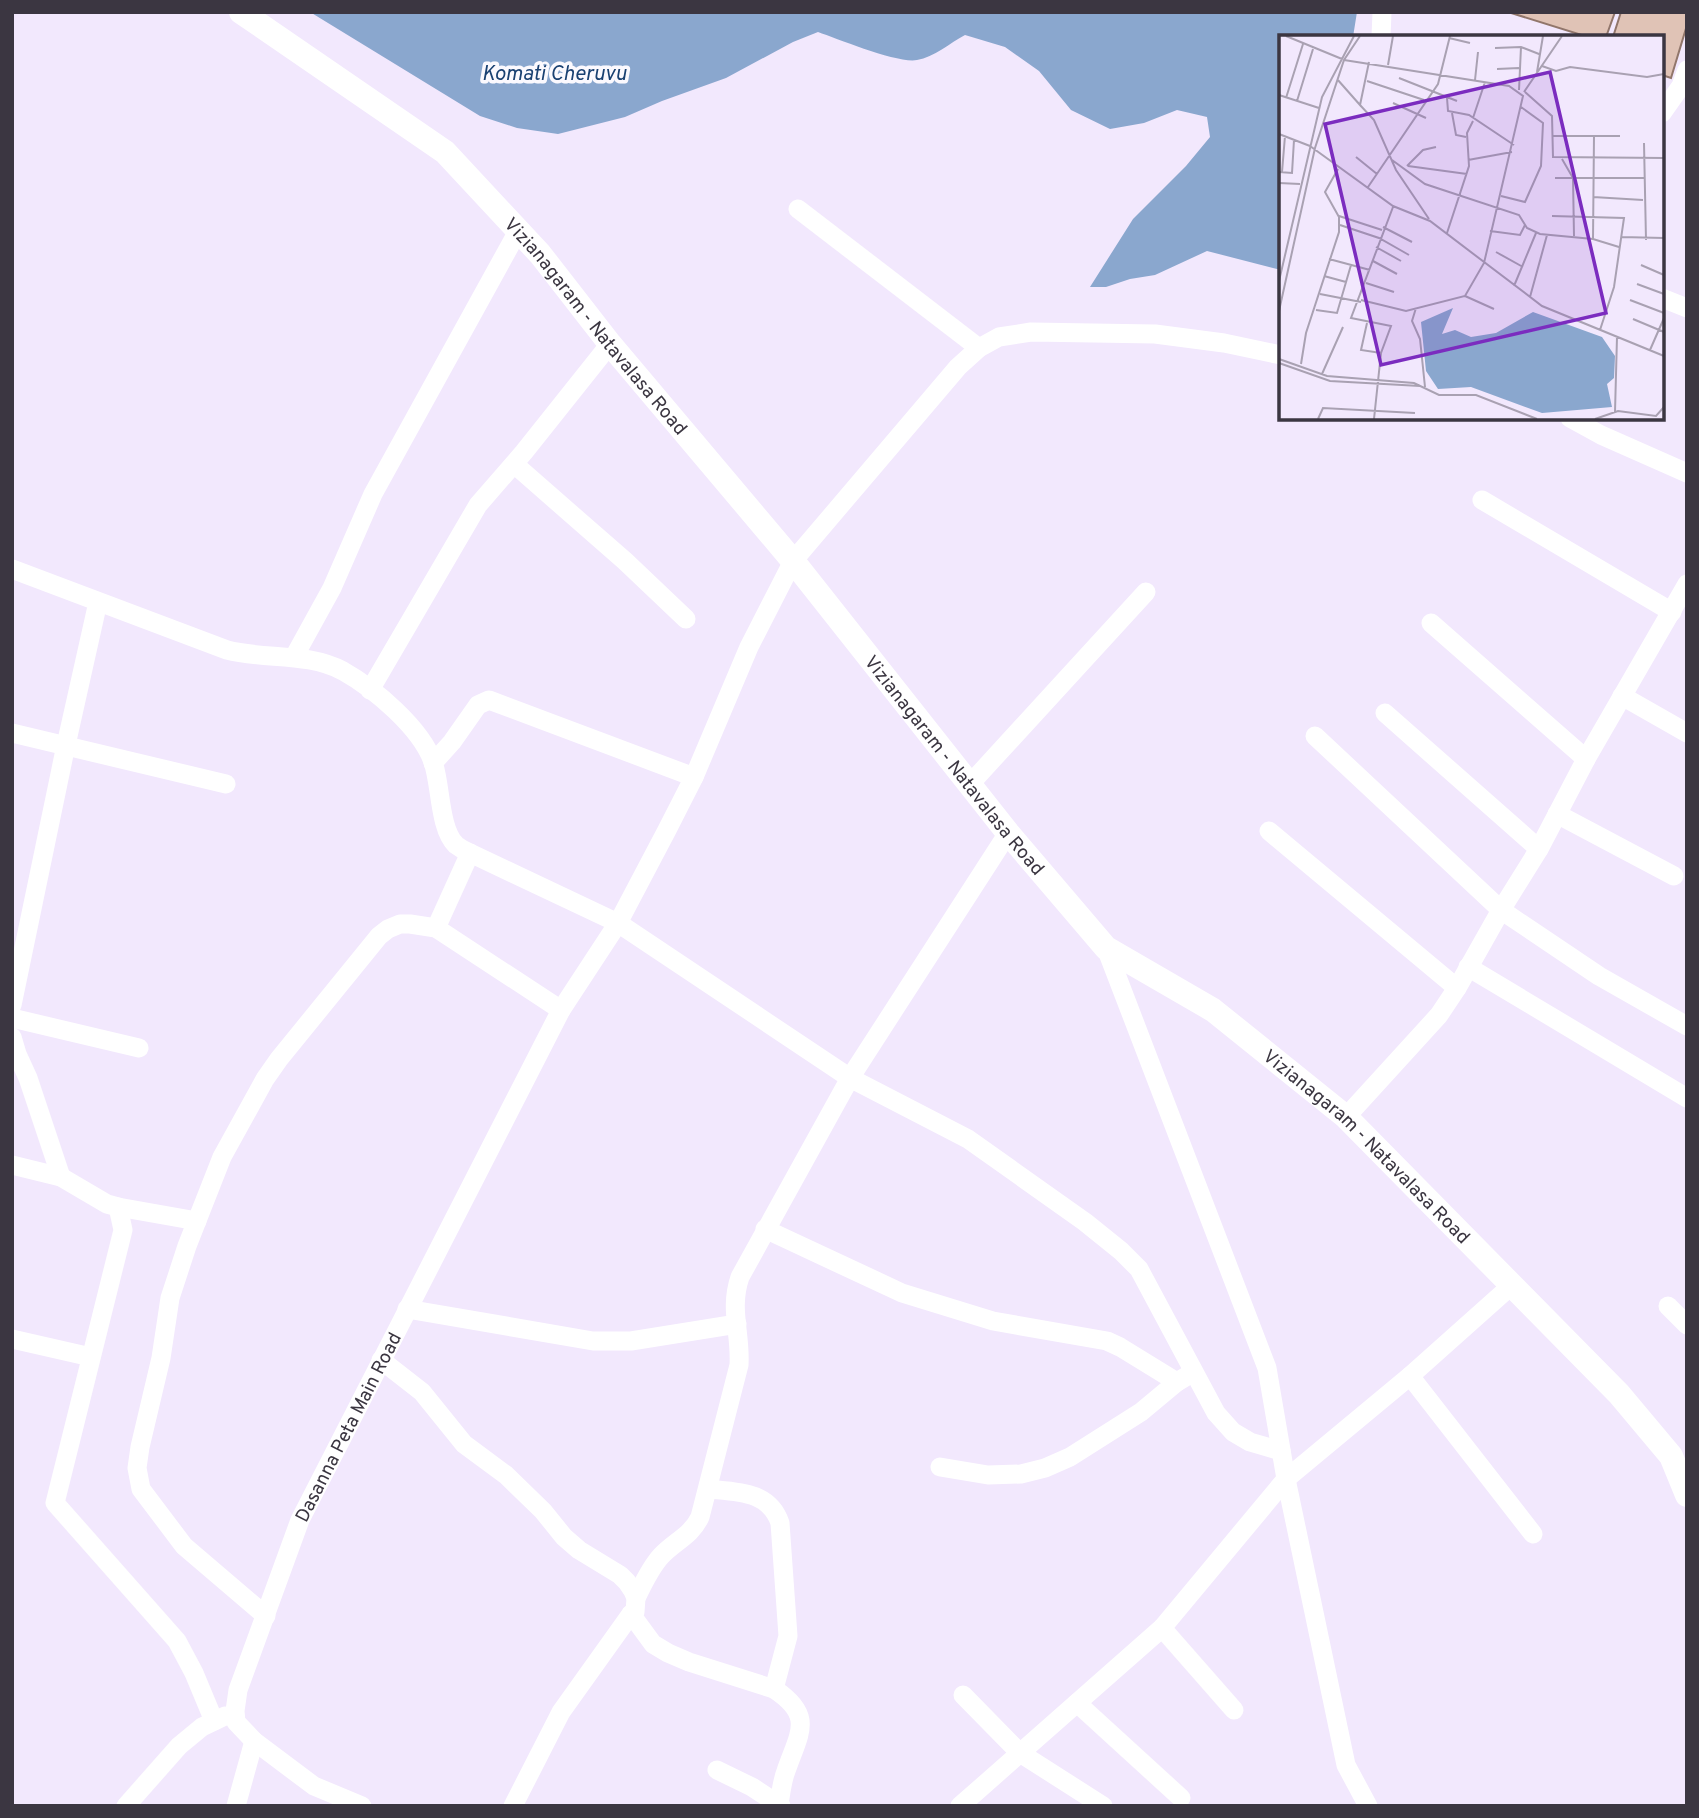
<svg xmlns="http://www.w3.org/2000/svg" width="1699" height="1818" font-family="Overpass,sans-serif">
	<rect width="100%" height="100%" fill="#f2e8fd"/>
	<path fill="#8aa7ce" d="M310,12H1357L1353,37H1281V270L1207,251L1155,275L1130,279L1106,287H1090L1133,219L1186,166L1210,137L1207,117L1177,110L1144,123L1110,129L1071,110L1039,71L1005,47L965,35C950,43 934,57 917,60C899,64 838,39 818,32L793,42L726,78L662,101L625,117L558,134L517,128L480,116Z"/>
	<g fill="#e0c3b6" stroke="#91766b" stroke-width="2">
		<path d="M1508,12H1615L1606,37H1588Z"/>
		<path d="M1621,12H1687V25L1671,78L1662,75V37H1613Z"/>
	</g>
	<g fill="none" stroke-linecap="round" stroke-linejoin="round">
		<g stroke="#fff" stroke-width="19">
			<path d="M1381,37L1382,12"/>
			<path d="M1662,113L1681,86L1687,70"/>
			<path d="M798,209L979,348"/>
			<path d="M1662,298L1687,308"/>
			<path d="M1570,418L1601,435L1687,473"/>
			<path d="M514,464L625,561L686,619"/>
			<path d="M1482,500L1672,612"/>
			<path d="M12,569L227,650C266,660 307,652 343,671C375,689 421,728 433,762C441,784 439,829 456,845C460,848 465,851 470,853L618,923L850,1078L968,1139L1085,1222L1121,1251L1139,1269L1216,1413L1233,1432L1250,1442L1281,1451"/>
			<path d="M1431,623L1586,759"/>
			<path d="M294,657L332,588L373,494L518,231"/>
			<path d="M370,690L478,505L524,452L610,344"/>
			<path d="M1622,696L1687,733"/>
			<path d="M1385,713L1539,849"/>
			<path d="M12,733L226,784"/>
			<path d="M1315,736L1501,910L1599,976L1687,1026"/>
			<path d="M433,763L452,742L478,705L489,700L694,777"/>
			<path d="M970,784L1146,592"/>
			<path d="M1557,814L1674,876"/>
			<path d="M1269,831L1457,988"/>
			<path d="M436,928L470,853"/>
			<path d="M1106,948L1267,1368L1286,1479L1346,1765L1368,1806"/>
			<path d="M1468,967L1687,1098"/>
			<path d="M12,1005L66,745L98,602"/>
			<path d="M12,1018L139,1048"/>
			<path d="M12,1037L17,1054L28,1078L61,1177"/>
			<path d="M1346,1117L1439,1015L1457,988L1501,910L1539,849L1586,759L1687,584"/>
			<path d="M12,1165L61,1177L107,1204L118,1207L123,1230L55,1503L177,1641L194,1673L214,1721"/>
			<path d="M118,1207L197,1221"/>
			<path d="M765,1229L902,1293L993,1321L1107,1341L1120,1347L1177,1382"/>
			<path d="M1668,1306L1687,1325"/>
			<path d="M407,1309L593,1341H631L737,1324"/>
			<path d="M12,1339L91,1357"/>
			<path d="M381,1360L422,1392L464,1444L506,1475L543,1511L564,1537L579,1550L620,1575L627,1582L633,1591L636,1598L635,1612L631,1614L653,1644L668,1653L689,1662L774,1689C815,1716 799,1733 786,1771C782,1781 781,1793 779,1804"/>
			<path d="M1410,1376L1533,1534"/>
			<path d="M940,1467L988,1475L1021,1474L1045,1468L1070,1457L1141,1412L1177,1382L1187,1376"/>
			<path d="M708,1489C738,1492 769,1491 780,1523L788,1636L774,1689"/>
			<path d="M636,1598C643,1584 650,1568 661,1556C675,1541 691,1536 700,1517L739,1365C741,1333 729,1309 740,1277L850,1078L1008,833"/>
			<path d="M266,1616L184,1546L141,1489L137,1468L140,1447L161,1358L170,1298L187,1246L222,1157L265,1079L279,1059L379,936L388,929L400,924H410L436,928L561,1010"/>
			<path d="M1162,1628L1234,1710"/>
			<path d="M963,1695L1020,1753L1103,1806"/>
			<path d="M1077,1703L1181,1798"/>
			<path d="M717,1770L752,1787L781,1806"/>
			<path d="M126,1806L179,1746L202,1727L225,1716"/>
			<path d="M236,1806L254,1741"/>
			<path id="s1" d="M362,1806L314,1786L254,1741L236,1722L235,1711L238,1690L300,1520L561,1010L618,923L667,830L694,777L749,647L793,561L958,367L979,348L999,337L1031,332L1155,334L1224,343L1281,355"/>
			<path d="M513,1806L561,1712L631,1614"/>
			<path d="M960,1806L1162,1628L1286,1479L1410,1376L1512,1285"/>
		</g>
		<path stroke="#fff" stroke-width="24" id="s2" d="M241,12L445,152L540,254L610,344L793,561L1008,833L1106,948L1213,1010L1346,1117L1619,1394L1671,1456L1687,1495"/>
	</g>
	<g text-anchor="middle" stroke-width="7" stroke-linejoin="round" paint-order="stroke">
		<g font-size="19" fill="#3b3641" stroke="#fbf9fe">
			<text dy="7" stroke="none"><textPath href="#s2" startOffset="478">Vizianagaram - Natavalasa Road</textPath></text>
			<text dy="7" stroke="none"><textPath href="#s2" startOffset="1045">Vizianagaram - Natavalasa Road</textPath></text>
			<text dy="7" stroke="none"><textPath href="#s2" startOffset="1612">Vizianagaram - Natavalasa Road</textPath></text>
			<text dy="7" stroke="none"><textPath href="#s1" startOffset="471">Dasanna Peta Main Road</textPath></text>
		</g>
		<g font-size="21" font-style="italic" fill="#1a4172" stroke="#fbf9fe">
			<text x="554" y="80">Komati Cheruvu</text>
		</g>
	</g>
	<g transform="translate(1279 35)">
		<rect width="385" height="385" fill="#f2e8fd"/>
		<path d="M174,273L163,299L176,295L192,302L217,298L254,277L323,302L336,321L335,343L328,349L333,372L263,378L192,352L159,354L147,336L142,287Z" fill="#8aa7ce"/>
		<path fill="none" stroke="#a9a1b2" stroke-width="2" d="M7,1L63,24M170,3L191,8M216,13L242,12L260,19M65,25L230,51L244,61L205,228L186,261L127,276L82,265M109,30L114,1M263,31L277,36L291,32L368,42L385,39M218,34L240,33M258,37L264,1M120,43L178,66M58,44L81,70L90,27M196,45L199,17M88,46L145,65M240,55L242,12M245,57L283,1M246,57L273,81L274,122L385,123M0,60L40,73M7,63L24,9M168,63L169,76L190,80L235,110M18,66L34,14M114,68L147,83M81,70L95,85L117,135L150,184M173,78L177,100L187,102M194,83L206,47M0,99L31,111M273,101H341M365,108L367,205M31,111L114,171L151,186L263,271L385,321M77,122L98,139M283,124L294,143L295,201M113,125L146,149L240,180L248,193L261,199L314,204L340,212M189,125L233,117M128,131L144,115L157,112M129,131L188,139M0,137L13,138L15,105M3,137L6,101M276,143H365M0,148L21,149M89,152L159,49L171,1M222,161L246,167L262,131L264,88L242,72M314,162L364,165M60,181L103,195M273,181L345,183L335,252L321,295M61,190L100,203L130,220M104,192L133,207M211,196L241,200L246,190M168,198L190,131L188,98L194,86M342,202L385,203M314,204L315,101M97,212L122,226M217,217L244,232M50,224L91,235M94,226L118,239M362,230L385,240M45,241L67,247M0,246L43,62L75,1M87,248L115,257M358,249L385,259M235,251L257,198M41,259L82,267M186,261L215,274M251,262L268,200M351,265L385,278M137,273L133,286L141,304L146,352M37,275L58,278L72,230M0,276L36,113L65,25L81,1M354,284L385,297M88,288L82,315L102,318M371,315L385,283M0,324L48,341L135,348L160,360H197L258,384M0,328L51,346L141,351M22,329L27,298L60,197V182L46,157L59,134M43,339L64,292M336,377L338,302M39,384L44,373L136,378M95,384L102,318L112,291L72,283L114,172M316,384L339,376L377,381L385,372"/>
		<path fill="#7b2cbf" fill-opacity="0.15" stroke="#7b2cbf" stroke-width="3.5" d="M271,37L327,278L102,330L46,89Z"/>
		<rect width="385" height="385" fill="none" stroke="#3b3641" stroke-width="3.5"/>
	</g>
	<rect width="1699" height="1818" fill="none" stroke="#3b3641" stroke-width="28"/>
</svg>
